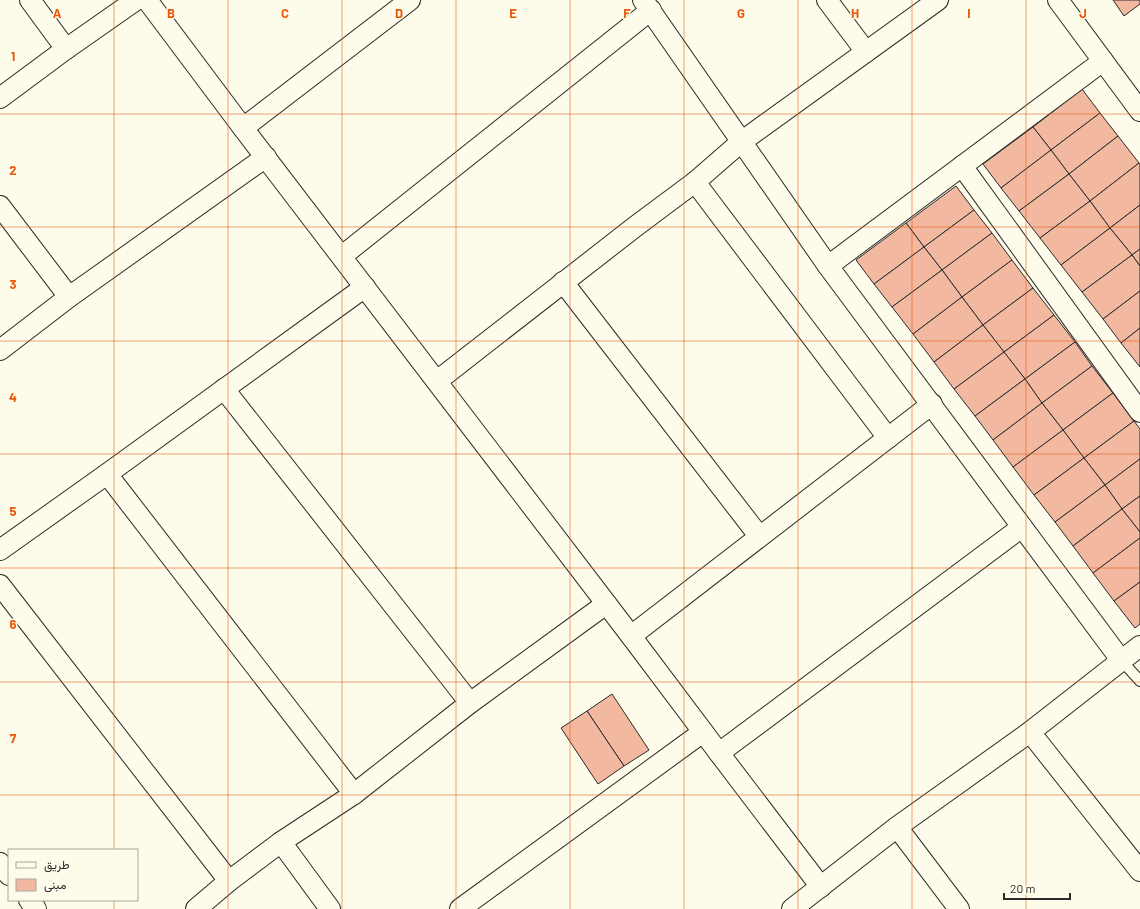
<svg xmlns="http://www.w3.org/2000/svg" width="1140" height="909" font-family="Barlow,Vazirmatn,sans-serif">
	<rect width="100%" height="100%" fill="#fdfbea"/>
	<g fill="#f2b8a0" stroke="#2b2b2b">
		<path d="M1113,0H1140V4L1124,16Z"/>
		<path d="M1082,89L1100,113L1051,150L1033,127Z"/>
		<path d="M1100,113L1118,136L1069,174L1051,150Z"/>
		<path d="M1033,127L1051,150L1001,188L983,164Z"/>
		<path d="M1118,136L1139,163L1090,201L1069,174Z"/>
		<path d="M1051,150L1069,174L1019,211L1001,188Z"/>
		<path d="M1139,163L1140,165V205L1110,228L1090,201Z"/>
		<path d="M1069,174L1090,201L1040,238L1019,211Z"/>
		<path d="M956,186L974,210L924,247L906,223Z"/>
		<path d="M1090,201L1110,228L1061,265L1040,238Z"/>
		<path d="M1140,205V249L1132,255L1110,228Z"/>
		<path d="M974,210L992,233L942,270L924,247Z"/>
		<path d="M906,223L924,247L874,284L856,260Z"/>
		<path d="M1110,228L1132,255L1082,292L1061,265Z"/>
		<path d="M992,233L1012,260L962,297L942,270Z"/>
		<path d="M924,247L942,270L892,307L874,284Z"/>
		<path d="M1140,249V266L1132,255Z"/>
		<path d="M1132,255L1140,266V291L1103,319L1082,292Z"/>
		<path d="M1012,260L1033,288L983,325L962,297Z"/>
		<path d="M942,270L962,297L913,334L892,307Z"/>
		<path d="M1033,288L1054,315L1004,352L983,325Z"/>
		<path d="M1140,291V328L1121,343L1103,319Z"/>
		<path d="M962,297L983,325L934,362L913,334Z"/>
		<path d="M1054,315L1075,342L1025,379L1004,352Z"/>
		<path d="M983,325L1004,352L954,389L934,362Z"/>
		<path d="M1140,328V367L1121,343Z"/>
		<path d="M1075,342L1092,366L1042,403L1025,379Z"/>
		<path d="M1004,352L1025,379L975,416L954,389Z"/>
		<path d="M1092,366L1113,393L1063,430L1042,403Z"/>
		<path d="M1025,379L1042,403L993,440L975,416Z"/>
		<path d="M1113,393L1134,421L1084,458L1063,430Z"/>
		<path d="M1042,403L1063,430L1013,467L993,440Z"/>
		<path d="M1134,421L1140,429V459L1105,485L1084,458Z"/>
		<path d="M1063,430L1084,458L1034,495L1013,467Z"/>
		<path d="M1084,458L1105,485L1055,522L1034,495Z"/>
		<path d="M1140,459V496L1122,509L1105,485Z"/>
		<path d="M1105,485L1122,509L1073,546L1055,522Z"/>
		<path d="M1140,496V532L1122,509Z"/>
		<path d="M1122,509L1140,532V538L1093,573L1073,546Z"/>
		<path d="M1140,538V582L1114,601L1093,573Z"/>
		<path d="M1140,582V624L1135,628L1114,601Z"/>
		<path d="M612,694L649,750L624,766L587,711Z"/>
		<path d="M587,711L624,766L598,784L561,728Z"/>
	</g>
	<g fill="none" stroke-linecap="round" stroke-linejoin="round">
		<defs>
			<path id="lane" d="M1121,660L1140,681"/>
			<g id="street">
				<path d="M30,0L66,49"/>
				<path d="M147,0L243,128L631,636L719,753L821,887"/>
				<path d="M643,0L828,266L1121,660"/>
				<path d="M827,0L866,52"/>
				<path d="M1058,0L1140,111"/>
				<path d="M0,98L66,49L136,0"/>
				<path d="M243,128L410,0"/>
				<path d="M962,166L1140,412"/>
				<path d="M695,182L888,438"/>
				<path d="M0,206L69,297"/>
				<path d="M342,256L651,10"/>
				<path d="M828,266L1103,61"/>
				<path d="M563,282L759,536"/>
				<path d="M0,350L69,297L266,157"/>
				<path d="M437,381L636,226L695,182L741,142L938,0"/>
				<path d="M224,389L470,703"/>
				<path d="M107,474L354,794"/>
				<path d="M0,550L107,474L365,287"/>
				<path d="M0,585L229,881"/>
				<path d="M631,636L932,404"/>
				<path d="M1030,732L1140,871"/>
				<path d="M719,753L1022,527"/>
				<path d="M897,827L959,909"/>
				<path d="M281,842L330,909"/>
				<path d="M0,863L9,875"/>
				<path d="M29,900L36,909"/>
				<path d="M196,909L229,881L281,842L354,794L470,703L606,604"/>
				<path d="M460,909L703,732"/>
				<path d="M792,909L897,827L1030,732L1140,646"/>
			</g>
		</defs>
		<use href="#lane" stroke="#2b2b2b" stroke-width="12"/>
		<use href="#street" stroke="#2b2b2b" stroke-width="22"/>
		<use href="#lane" stroke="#fdfbea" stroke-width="10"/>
		<use href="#street" stroke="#fdfbea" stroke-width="20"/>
	</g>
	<path fill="none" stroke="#e8590c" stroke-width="1" stroke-opacity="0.55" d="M114,0V850M228,0V909M342,0V909M456,0V909M570,0V909M684,0V909M798,0V909M912,0V909M1026,0V909M0,114H1140M0,227H1140M0,341H1140M0,454H1140M0,568H1140M0,682H1140M0,795H1140M114,900V909"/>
	<g font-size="13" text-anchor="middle" font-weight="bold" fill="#e8590c" stroke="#fdfbea" stroke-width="3" stroke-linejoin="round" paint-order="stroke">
		<text x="57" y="18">A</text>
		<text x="171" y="18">B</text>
		<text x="285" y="18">C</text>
		<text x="399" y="18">D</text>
		<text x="513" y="18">E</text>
		<text x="627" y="18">F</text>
		<text x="741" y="18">G</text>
		<text x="855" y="18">H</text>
		<text x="969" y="18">I</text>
		<text x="1083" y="18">J</text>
		<text x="13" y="61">1</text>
		<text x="13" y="175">2</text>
		<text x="13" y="289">3</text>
		<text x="13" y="402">4</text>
		<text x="13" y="516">5</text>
		<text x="13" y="629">6</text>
		<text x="13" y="743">7</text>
	</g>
	<rect x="8" y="849" width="130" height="52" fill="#fdfbea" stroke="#a9a89e"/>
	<rect x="16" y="862" width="20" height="6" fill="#fdfbea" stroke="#a9a89e"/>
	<text x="44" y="869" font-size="12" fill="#2b2b2b">طريق</text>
	<rect x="16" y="879" width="20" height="12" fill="#f2b8a0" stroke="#a9a89e"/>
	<text x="44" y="889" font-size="12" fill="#2b2b2b">مبنى</text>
	<path d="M1004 893v6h66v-6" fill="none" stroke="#2b2b2b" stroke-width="2"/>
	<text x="1010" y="893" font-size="12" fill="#2b2b2b" stroke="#fdfbea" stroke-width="3" paint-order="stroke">20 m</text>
</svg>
